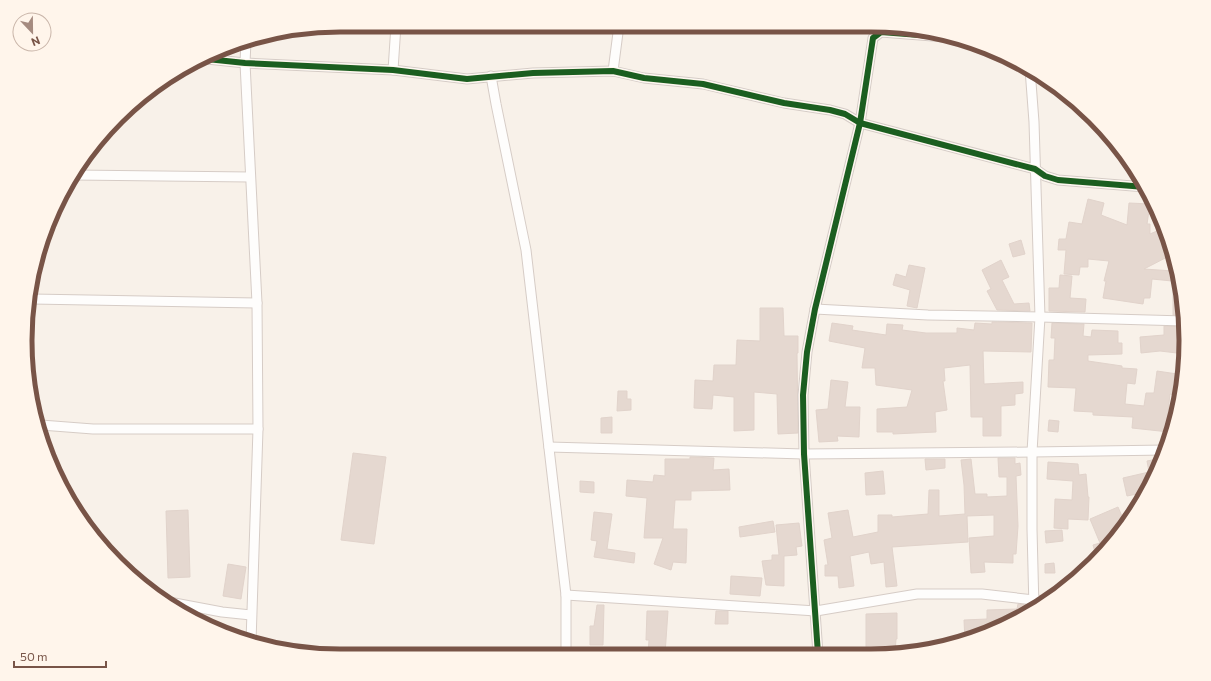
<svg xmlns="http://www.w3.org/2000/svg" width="1211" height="681" font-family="Commissioner,sans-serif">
	<rect width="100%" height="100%" fill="#f8f1e9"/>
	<g fill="#e5d8d0" stroke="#e1d3cb">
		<path d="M1088,199L1104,203L1101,215L1127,225L1129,203L1150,204L1147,224H1150V234L1164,228L1173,254L1144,269L1173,271L1172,281L1152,279L1150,298H1144L1143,304L1103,298L1106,281H1104L1109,261L1088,259V267H1080L1079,275L1064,274L1066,250H1058L1059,239H1066L1069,222L1082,224Z"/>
		<path d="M1021,240L1025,254L1013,257L1009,244Z"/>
		<path d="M1001,260L1009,277L1002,280L1014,304L1029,303L1030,311L997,310L987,291L991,289L982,270Z"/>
		<path d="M909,265L925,268L917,308L907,306L910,290L893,285L896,274L906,277Z"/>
		<path d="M1060,275L1072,276L1070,298L1086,299L1085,312L1049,311V288H1059Z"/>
		<path d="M1173,279H1179L1184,315H1173Z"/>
		<path d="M760,308H783L784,336H798V353H797L798,433L778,434L777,394L754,392V430L734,431V397L713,395L712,409L694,408L695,380L713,381L714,365H736L737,340L760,341Z"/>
		<path d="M992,322L1032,323L1031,352L983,351L984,384L1023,382V393L1015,394V405L1001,406V436H983V417H971L970,365L944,368L945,381H943L947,410L935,412L936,432L893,434V432H877V409L907,407L912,390L876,385L875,368H862L865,348L829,341L832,323L853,326L852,330L886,335L887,324L903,325L902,330L926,333H957V328L974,330L975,323L992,324Z"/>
		<path d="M1052,323L1084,324L1083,336L1091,337L1092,330L1118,331V343H1122V354L1088,355V361L1122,366V368L1137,369L1135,384L1127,383L1125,404L1144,406L1146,393H1154L1157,371L1184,375L1180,396L1170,394L1167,421L1170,422L1169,432L1132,428L1133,417L1093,415V412L1074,411L1076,388L1048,387L1049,360H1054L1055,338H1051Z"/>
		<path d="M1164,326L1185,327V339H1178L1177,353L1160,351L1141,353L1140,337L1164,335Z"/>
		<path d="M831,380L848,382L845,407H860L859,437L837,436L838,441L819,442L816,410L828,409Z"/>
		<path d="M618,391H627V399H631V410L617,411Z"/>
		<path d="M612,417V433H601V418Z"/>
		<path d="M1049,420L1059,421L1058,432L1048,431Z"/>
		<path d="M353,453L386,457L374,544L341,540Z"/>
		<path d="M690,457L714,458L713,470L729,469L730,490L691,491V500H675L673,529H687L686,563L673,562L671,570L654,564L663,538H644L647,498L626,496L627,480L653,482L654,475L665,476V459H690Z"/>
		<path d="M998,458H1015V464L1020,463L1021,475L1016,476L1018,526L1016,554H1013V563L984,562L985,572L971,573L969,538L994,536V515L967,516L968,542L892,547L897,586L886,587L884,562L871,564L869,552L850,556L854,586L839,588L838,576H825V565H828L824,540L832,538L828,513L848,510L853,537L878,532V515H892V517L928,514L929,490H939V516L965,514L964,485L961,460L971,459L975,494H987V497L1007,496V477H999Z"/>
		<path d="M1162,458L1147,492L1127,496L1123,478L1149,472L1147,461Z"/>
		<path d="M925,459H945V468L926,470Z"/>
		<path d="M1048,462L1078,464L1079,475L1086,474L1088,497H1089L1088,520L1068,519V529L1054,528L1055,499L1072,500L1073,481L1047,479Z"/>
		<path d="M883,471L885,494L866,495L865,473Z"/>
		<path d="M580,481L594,482V493L580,492Z"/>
		<path d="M1118,507L1125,523L1097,559L1093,545L1100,543L1090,519Z"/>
		<path d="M188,510L190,577L168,578L166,511Z"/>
		<path d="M594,512L612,514L607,549L635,553L634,563L594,557L597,541L591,540Z"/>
		<path d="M773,521L775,532L740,537L739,527Z"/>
		<path d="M799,523L802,546L796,547L797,555L784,556V586L766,585L762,561L772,560V555H779L776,525Z"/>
		<path d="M1062,530L1063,541L1046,543L1045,531Z"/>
		<path d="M1054,563L1055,573H1045V564Z"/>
		<path d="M228,564L246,567L241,599L223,596Z"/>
		<path d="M731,576L762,578L760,596L730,594Z"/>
		<path d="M1018,604L1028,605L1027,609L1029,611L972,639L965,641L964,620L987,619V610L1017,609Z"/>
		<path d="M597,605H604L603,645H590V626H594Z"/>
		<path d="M647,611H668L665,654H648L649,640H646Z"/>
		<path d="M716,611H728V624H715Z"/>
		<path d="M897,613V639H896L895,653H866V614Z"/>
	</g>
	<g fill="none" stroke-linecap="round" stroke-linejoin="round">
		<defs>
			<g id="street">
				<path d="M246,41L245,63L257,303L258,429L251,642"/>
				<path d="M207,59L245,63L393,70L467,79L533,73L613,71L644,78L703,84L784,103L830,110L845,114L860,123L1035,169L1045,176L1058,180L1145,187"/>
				<path d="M1030,69L1034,122L1040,317L1032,452V529L1034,609"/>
				<path d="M393,70L396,25"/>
				<path d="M613,71L619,25"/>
				<path d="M491,76L496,104L526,250L566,595V654"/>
				<path d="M74,175L250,177"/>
				<path d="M32,299L257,303"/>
				<path d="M815,309L928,315L1040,317L1185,321"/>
				<path d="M41,425L93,429H258"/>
				<path d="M549,447L804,454L1032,452L1166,450"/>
				<path d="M566,595L816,611L917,594H982L1034,600L1048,601"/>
				<path d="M169,602L222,612L251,615"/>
				<path d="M818,654L804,454L803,395L807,352L815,309L860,123L873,38L881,32L958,38"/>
			</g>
		</defs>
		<use href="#street" stroke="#d6ccc6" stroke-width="11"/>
		<use href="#street" stroke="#fefdfc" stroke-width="9"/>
		<defs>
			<g id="cycleway">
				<path d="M207,59L245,63L393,70L467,79L533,73L613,71L644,78L703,84L784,103L830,110L845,114L860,123L1035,169L1045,176L1058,180L1145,187"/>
				<path d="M818,654L804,454L803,395L807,352L815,309L860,123L873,38L881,32L958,38"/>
			</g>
		</defs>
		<use href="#cycleway" stroke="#fff5eb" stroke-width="8"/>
		<use href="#cycleway" stroke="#1b5e20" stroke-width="6"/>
	</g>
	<path d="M0 0H1211V681H0ZM340 32H871A308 308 0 0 1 1179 340V341A308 308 0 0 1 871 649H340A308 308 0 0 1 32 341V340A308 308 0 0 1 340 32Z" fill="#fff5eb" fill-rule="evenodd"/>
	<path fill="none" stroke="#785447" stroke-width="5" d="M340 32H871A308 308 0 0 1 1179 340V341A308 308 0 0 1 871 649H340A308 308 0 0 1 32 341V340A308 308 0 0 1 340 32Z"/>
	<g transform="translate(32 32) rotate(158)"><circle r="19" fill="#fff5eb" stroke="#c9b5a9"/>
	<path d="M0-3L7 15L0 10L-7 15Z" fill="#a58b80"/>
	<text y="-6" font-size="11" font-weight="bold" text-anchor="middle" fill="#785447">N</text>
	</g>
	<path d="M14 661v6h92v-6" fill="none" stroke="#785447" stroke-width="2"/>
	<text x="20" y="661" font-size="12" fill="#785447" stroke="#fff5eb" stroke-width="3" paint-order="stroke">50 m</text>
</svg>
